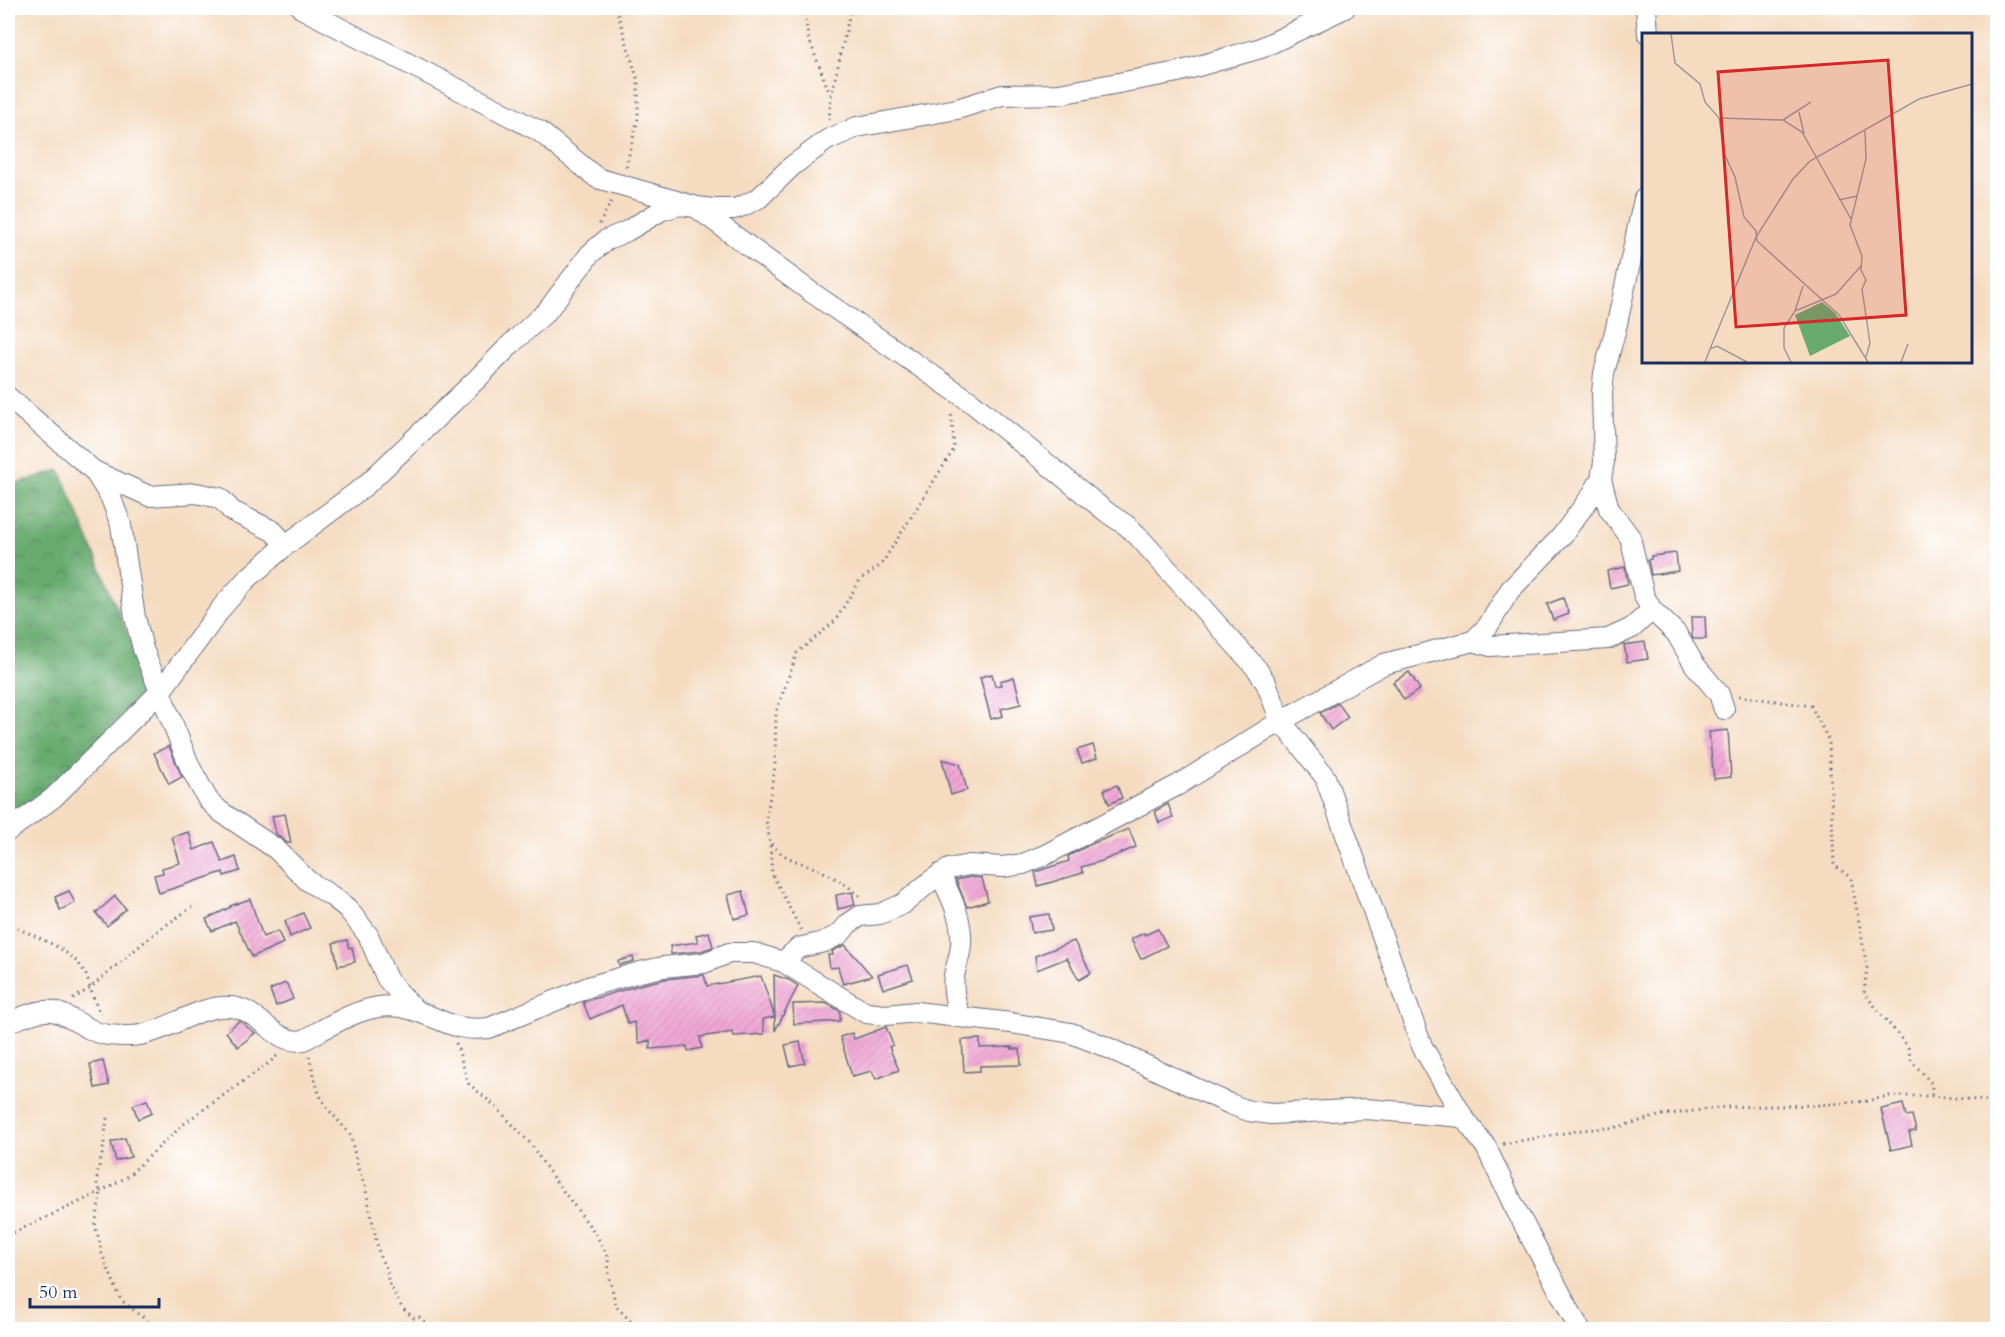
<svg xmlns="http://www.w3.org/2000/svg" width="2005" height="1337" font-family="Cardo,serif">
	<defs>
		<pattern id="forest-crowns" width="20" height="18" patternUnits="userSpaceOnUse" patternTransform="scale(1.5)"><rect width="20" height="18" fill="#68ab6f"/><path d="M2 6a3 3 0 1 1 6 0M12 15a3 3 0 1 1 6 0" fill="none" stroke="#558c5e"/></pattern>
		<pattern id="building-hatch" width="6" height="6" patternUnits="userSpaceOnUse" patternTransform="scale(1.5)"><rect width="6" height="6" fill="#f1a7d6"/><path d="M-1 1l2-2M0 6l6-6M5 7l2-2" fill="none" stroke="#ce90ba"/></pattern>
	</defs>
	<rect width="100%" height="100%" fill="#fff"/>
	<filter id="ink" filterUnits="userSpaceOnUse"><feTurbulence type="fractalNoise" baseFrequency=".0167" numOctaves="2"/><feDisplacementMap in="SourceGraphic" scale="12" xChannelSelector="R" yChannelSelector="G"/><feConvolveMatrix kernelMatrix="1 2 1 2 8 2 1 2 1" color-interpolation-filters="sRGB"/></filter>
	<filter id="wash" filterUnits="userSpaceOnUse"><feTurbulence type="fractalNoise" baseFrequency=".008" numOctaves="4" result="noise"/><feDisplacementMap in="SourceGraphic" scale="24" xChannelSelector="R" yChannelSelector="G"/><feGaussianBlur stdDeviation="1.35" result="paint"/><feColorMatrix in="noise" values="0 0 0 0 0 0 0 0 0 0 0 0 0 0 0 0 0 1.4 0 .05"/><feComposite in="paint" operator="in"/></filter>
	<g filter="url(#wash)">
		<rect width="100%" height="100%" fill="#f5dcc1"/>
		<path fill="url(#forest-crowns)" stroke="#426d66" stroke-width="1.5" d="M60,470L148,684L59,787L8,815V486Z"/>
		<g id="blocks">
			<g fill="url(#building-hatch)">
				<path d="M1676,553L1678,571L1651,575L1648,560L1651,559V556Z"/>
				<path d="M1625,567L1628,584L1610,588L1607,571Z"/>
				<path d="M1563,598L1569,614L1553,620L1547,604Z"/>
				<path d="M1691,617H1705L1706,639H1693L1692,636Z"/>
				<path d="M1645,642L1648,659L1627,662L1624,645Z"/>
				<path d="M1409,672L1420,689L1404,700L1393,682Z"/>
				<path d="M992,674L995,686L1001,685L1000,681L1014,677L1021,704L1001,709L1003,716L991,719L980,677Z"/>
				<path d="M1338,703L1348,717L1331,730L1320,713Z"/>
				<path d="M1728,730L1731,777L1714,779L1709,732Z"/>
				<path d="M1093,745L1097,758L1082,763L1077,750Z"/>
				<path d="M169,746L182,777L169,784L154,753Z"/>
				<path d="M942,759L960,764L967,790L951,795Z"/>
				<path d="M1117,785L1122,798L1109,804L1104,790Z"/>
				<path d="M1168,804L1173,817L1159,823L1155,811Z"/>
				<path d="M285,814L291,843H287L276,834L272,816Z"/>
				<path d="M1129,829L1136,847L1102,861L1081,867L1083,873L1038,886L1035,872L1069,861L1068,856L1089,845Z"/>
				<path d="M189,832L194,850L214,842L222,862L236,857L240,871L224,876L223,872L159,893L154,875L163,873L162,868L180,863L172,837Z"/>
				<path d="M970,877L982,878L988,901L967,907L956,880Z"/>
				<path d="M69,891L75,903L60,910L55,897Z"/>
				<path d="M743,891L749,915L734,919L728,895Z"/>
				<path d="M852,892L855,905L838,909L836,895Z"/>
				<path d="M115,896L126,909L107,926L96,913Z"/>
				<path d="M250,899L263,937L278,931L283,943L252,957L235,921L212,931L206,919L231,907L230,906Z"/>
				<path d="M303,913L310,928L290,937L285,921Z"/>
				<path d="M1049,914L1052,930L1032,933L1029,917Z"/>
				<path d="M1158,929L1167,946L1141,959L1131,939L1144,933L1145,935Z"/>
				<path d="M709,932L713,947L701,951L671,954L670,946L698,942L696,935Z"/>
				<path d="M347,940L349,948L352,947L355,962L338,966L333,943Z"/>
				<path d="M1074,941L1091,973L1079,980L1067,958L1037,970L1035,956Z"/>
				<path d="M845,945L872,976L843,984L838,967L830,968L828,955H833L832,951Z"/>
				<path d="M633,957L634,961L619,965L618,961Z"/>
				<path d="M908,965L913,979L883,989L878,974Z"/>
				<path d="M704,975L707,986L761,976L775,1017L763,1019L764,1034L734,1036L733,1032L700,1037L702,1048L688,1051L687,1046L650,1049V1040L639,1043L634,1022L628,1024L622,1005L590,1019L583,1002L643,984L665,979Z"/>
				<path d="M774,975L789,980L798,986L775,1031Z"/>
				<path d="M285,983L287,984L293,999L276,1006L270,990Z"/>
				<path d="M826,1003L840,1011V1021L794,1024L793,1004Z"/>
				<path d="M239,1021L255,1033L238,1047L226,1032Z"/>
				<path d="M886,1027L893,1045L889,1047L899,1070L876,1079L872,1071L852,1076L840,1037L852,1033L854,1039Z"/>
				<path d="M980,1039V1048L1012,1047V1049H1020L1021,1065L980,1066V1071L964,1072L962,1040Z"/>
				<path d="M800,1042L805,1063L790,1066L785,1045Z"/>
				<path d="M103,1061L109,1085L95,1088L90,1064Z"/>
				<path d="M147,1100L152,1113L138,1119L133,1105Z"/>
				<path d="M1903,1104L1906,1116L1912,1115L1916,1131L1909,1132L1912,1145L1891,1150L1881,1109Z"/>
				<path d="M125,1138L131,1157L116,1161L111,1142Z"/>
			</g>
		</g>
	</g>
	<g filter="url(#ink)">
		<use href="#blocks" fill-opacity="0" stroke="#676c81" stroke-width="1.5"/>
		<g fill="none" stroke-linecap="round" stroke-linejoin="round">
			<defs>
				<g id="street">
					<path d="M301,8L539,131L597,178L694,206L811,292L971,402L1109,514L1126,525L1137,535L1257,669L1266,683L1281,721L1325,777L1422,1046L1463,1117L1486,1147L1513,1204L1580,1330"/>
					<path d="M1646,8L1648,34"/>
					<path d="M8,397L94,471L149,496L196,493L220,498L232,511L273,531L286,545"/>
					<path d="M94,471L111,498L121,525L135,617L143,649L190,767L208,800L221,812L276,849L308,881L333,897L347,908L368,935L387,979L415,1010"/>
					<path d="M1601,479L1609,509L1630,537L1644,596L1652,610L1676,633L1694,664L1719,694L1724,709"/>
					<path d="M1473,641L1490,646L1608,639L1632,628L1652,610"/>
					<path d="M8,831L53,798L160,692L223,606L246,580L286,545L366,485L477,379L512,343L547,311L590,254L606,240L627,231L662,210L680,205L713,209H734L743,206L759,198L792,166L827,140L857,127L957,109L1002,95L1059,94L1178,72L1261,48L1345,8"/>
					<path d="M940,874C951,897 963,919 961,945C960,956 956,966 954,976C952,991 956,1004 960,1017"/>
					<path d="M783,962L798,948L824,942L840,934L848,924L860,916L880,914L903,904L932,880L949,869L969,865L1003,867L1023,864L1045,855L1178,785L1281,721L1384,664L1473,641L1488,626L1510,590L1561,537L1592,495L1601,479L1604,462L1602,393L1604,373L1616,328L1644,199"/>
					<path d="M8,1022C22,1018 37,1009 52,1011C67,1014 80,1025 94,1031C104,1036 119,1036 130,1036C165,1035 197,1004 231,1007C260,1009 274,1046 304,1040C338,1021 374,997 413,1010C445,1020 454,1032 489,1028L591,986L640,972L663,967L704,963L729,953H754L783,962L866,1013L886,1015L916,1012L1011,1023L1071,1033L1104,1046L1230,1104L1249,1111L1271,1114L1366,1109L1463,1117"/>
				</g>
			</defs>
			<use href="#street" stroke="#676c81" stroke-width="22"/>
			<g stroke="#676c81" stroke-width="3" stroke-dasharray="1.5 4.5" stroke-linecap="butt">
				<path d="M616,8L638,81V118L626,167"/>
				<path d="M804,8L808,37L830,94"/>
				<path d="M829,120L831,97L851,8"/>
				<path d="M599,224L612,201"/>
				<path d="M1739,696L1811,706L1829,741L1834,865L1851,878L1867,967L1864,993L1908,1047L1911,1060L1932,1084V1096"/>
				<path d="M771,844C788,861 796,860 817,869C833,876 849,886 862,898"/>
				<path d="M12,926C36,937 74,949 86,975C91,988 93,1002 101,1014"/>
				<path d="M801,930L772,874L770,842L766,820L775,767L776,712L797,653L835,621L860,580L881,565L954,449L951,411"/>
				<path d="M73,999L89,989L156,932L192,907"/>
				<path d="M456,1043L469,1084L495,1106L530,1143L551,1175L595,1233L608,1256L609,1275L616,1306L639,1330"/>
				<path d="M309,1056L319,1094L327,1108L350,1134L359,1172L365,1186L380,1258L387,1269L388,1281L402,1308L414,1318L419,1317L425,1322"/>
				<path d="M107,1118L103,1151L97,1175V1185L101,1192L95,1226L98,1236L102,1254L121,1300L149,1322L153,1330"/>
				<path d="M1503,1144L1582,1130L1618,1127L1662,1115L1725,1107L1819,1105L1867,1101L1889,1096H1932L1998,1102"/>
				<path d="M8,1235L88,1198L127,1177L186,1122L269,1063L279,1054"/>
			</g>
			<use href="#street" stroke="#fff" stroke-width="20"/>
		</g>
	</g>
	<g transform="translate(1642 33)">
		<rect width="330" height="330" fill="#f5dcc1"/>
		<path d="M180,269L193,280L208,303L168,323L153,282Z" fill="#68ab6f"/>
		<path fill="none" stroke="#9e9799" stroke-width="1.5" d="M29,1L33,30L58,51L63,69L77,85L82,120L93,144L102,184L114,198L115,208L197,282L226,329M157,79L162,101M77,85L141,87L160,99L209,186M141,87L169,69M223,98L224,126L208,192L220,223L219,237L224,247L220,256L228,310L224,324M197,167L215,163M153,278L194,261L219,233M68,316L114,204L151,146L168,128L277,66L330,51M63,329L68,316L75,313L105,329M149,329L142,315V295L153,278L161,253M259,329L266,311"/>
		<path fill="#d62828" fill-opacity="0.15" stroke="#d62828" stroke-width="3" d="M246,27L264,282L94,294L76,39Z"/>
		<rect width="330" height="330" fill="none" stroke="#1b2f5e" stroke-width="3"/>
	</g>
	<rect width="2005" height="1337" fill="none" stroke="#fff" stroke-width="30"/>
	<path d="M30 1298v9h129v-9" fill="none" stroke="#1b2f5e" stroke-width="3"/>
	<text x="39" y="1298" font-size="18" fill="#1b2f5e" stroke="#ffffff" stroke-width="4.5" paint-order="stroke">50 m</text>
</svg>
